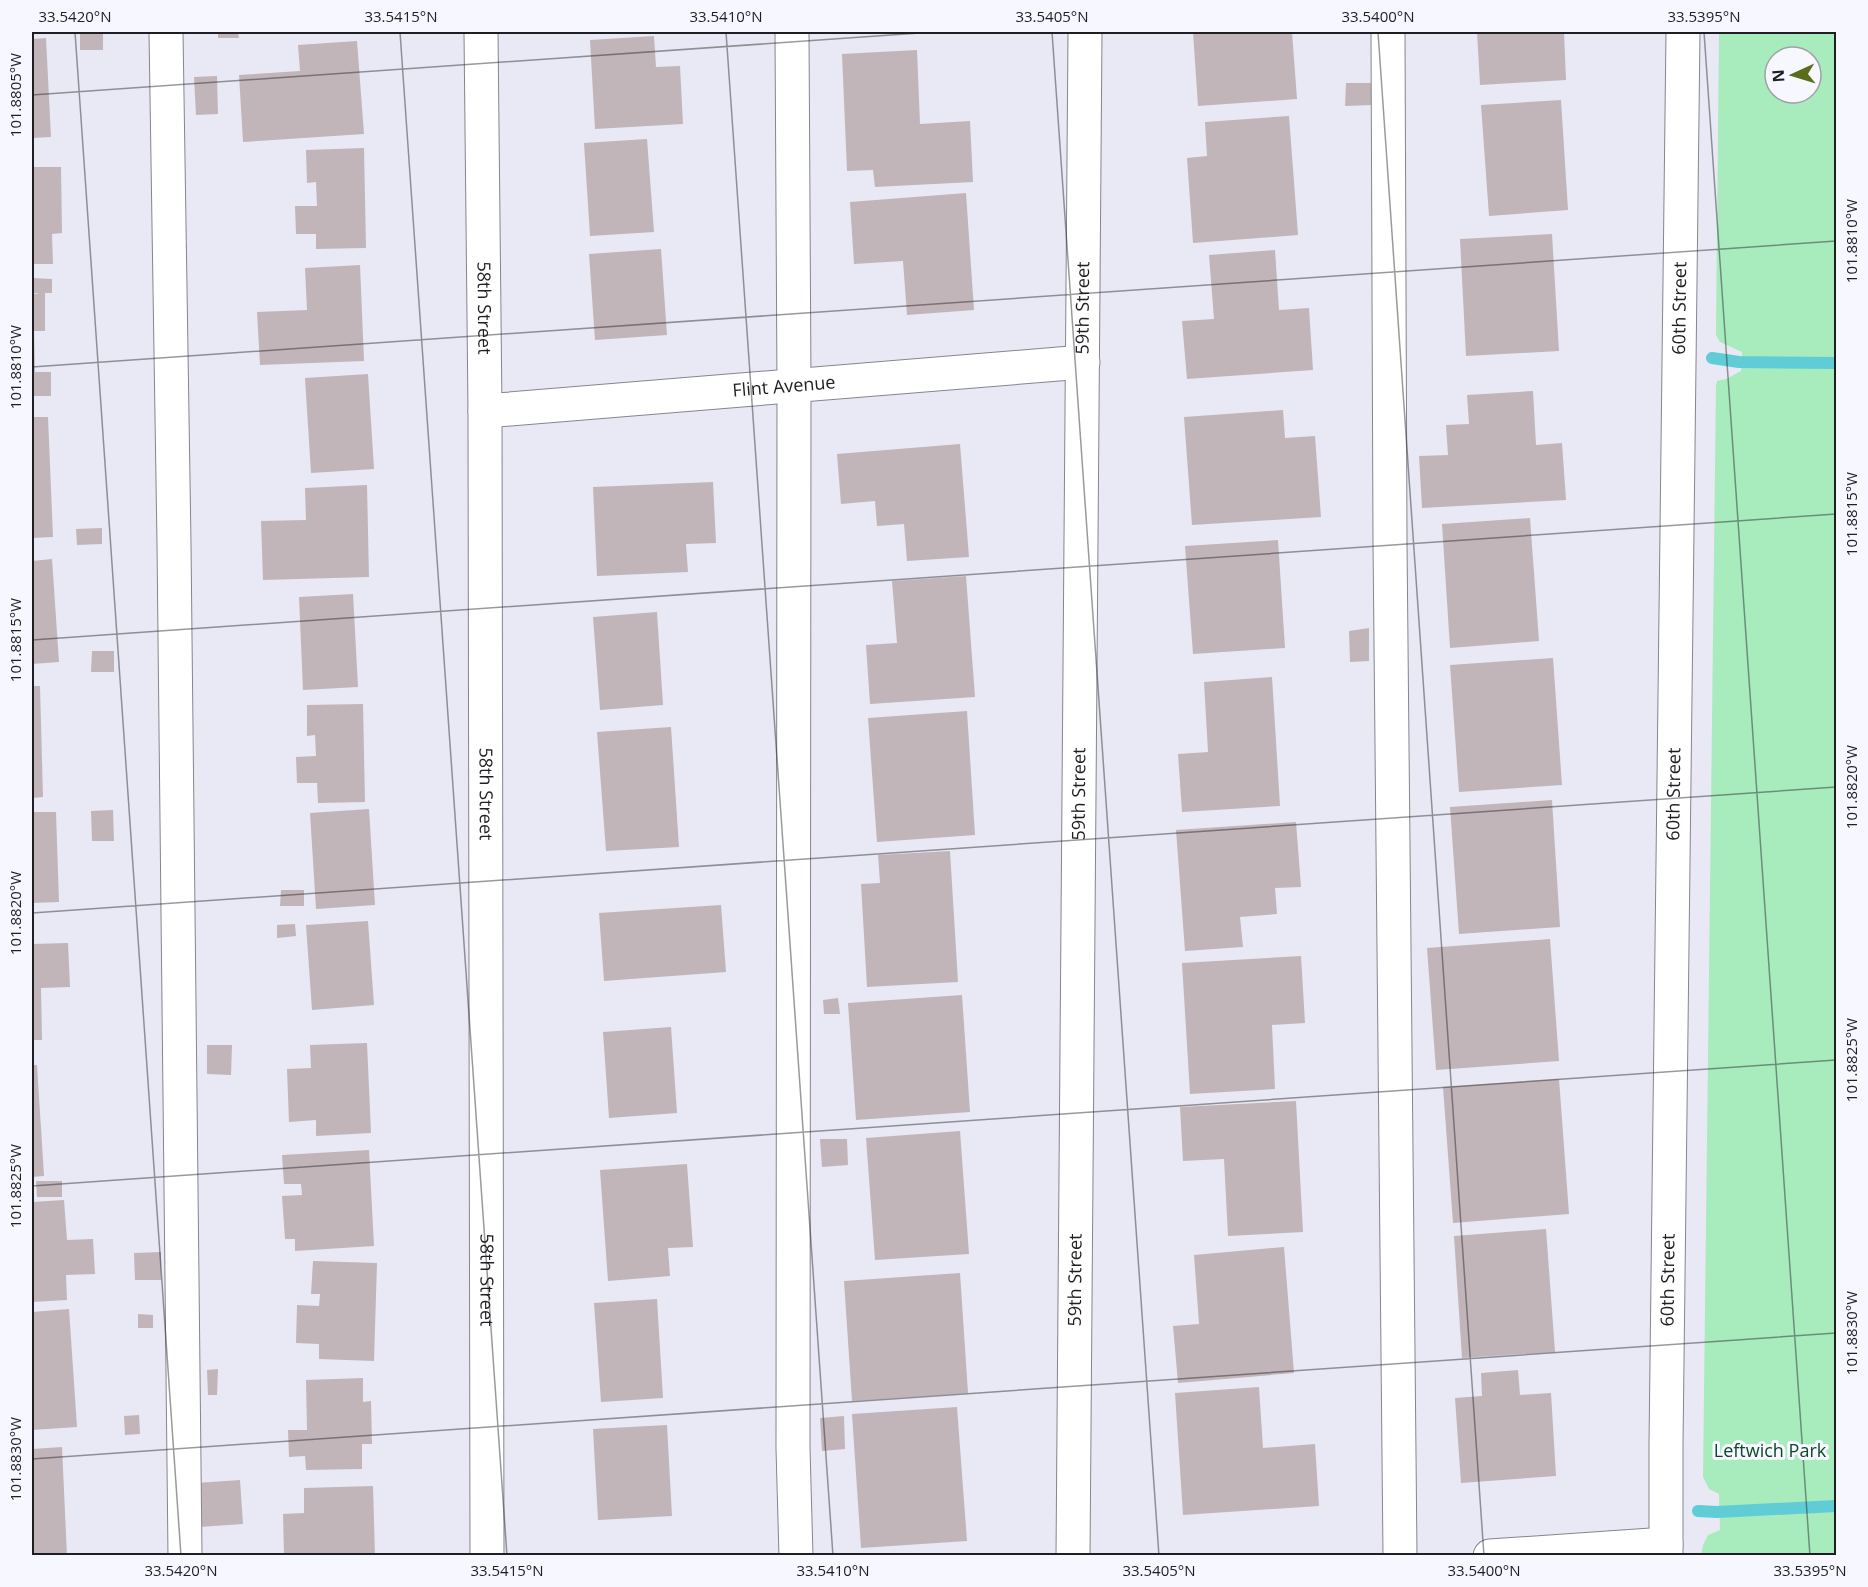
<svg xmlns="http://www.w3.org/2000/svg" width="1868" height="1587" font-family="'Open Sans',sans-serif">
	<rect width="100%" height="100%" fill="#e8e9f4"/>
	<path fill="#a8ebbd" fill-rule="evenodd" d="M1719,32H1836V1555H1701L1703,1545L1708,1535L1720,1530L1719,1494L1709,1489L1703,1477L1716,386L1717,381L1726,379L1741,371L1742,352L1720,342L1716,335ZM1775,57H1811V93H1775Z"/>
	<g fill="none" stroke-linecap="round" stroke-linejoin="round">
		<g stroke="#5fccd6" stroke-width="12">
			<path d="M1712,358L1739,362L1836,363"/>
			<path d="M1698,1511L1717,1512L1836,1506"/>
		</g>
	</g>
	<g fill="#c1b5b9">
		<path d="M218,32H238L239,38H218Z"/>
		<path d="M838,32H858V33L838,34Z"/>
		<path d="M1193,32H1292L1297,99L1198,106Z"/>
		<path d="M1477,32H1564L1566,80L1480,85Z"/>
		<rect x="80" y="33" width="23" height="17"/>
		<path d="M654,36L656,67L680,66L683,124L595,129L590,40Z"/>
		<path d="M46,38L51,137L32,138V39Z"/>
		<path d="M357,41L364,134L243,142L239,75L300,71L298,45Z"/>
		<path d="M917,50L920,124L970,121L973,182L875,187L873,170L847,171L842,54Z"/>
		<path d="M217,76L218,114L196,115L194,77Z"/>
		<path d="M1346,83H1374L1373,105L1345,106Z"/>
		<path d="M1561,100L1568,210L1489,216L1481,105Z"/>
		<path d="M1289,116L1298,235L1193,243L1187,158L1207,156L1205,122Z"/>
		<path d="M647,139L654,232L590,236L584,143Z"/>
		<path d="M364,148L366,248L316,249V234H296L295,206H317L316,182L307,183L306,150Z"/>
		<path d="M32,167H61L62,233L52,234L53,264H32Z"/>
		<path d="M966,193L974,310L907,315L903,261L854,264L850,202Z"/>
		<path d="M1552,234L1559,351L1466,356L1460,239Z"/>
		<path d="M661,249L667,335L595,340L589,254Z"/>
		<path d="M1275,250L1279,310L1309,308L1313,370L1187,379L1182,321L1214,319L1209,255Z"/>
		<path d="M360,265L364,361L260,365L257,312L307,310L305,268Z"/>
		<path d="M33,278L52,279V293H45V331H34L35,372H51V396H32V294H40L33,293Z"/>
		<path d="M368,374L374,469L311,473L305,378Z"/>
		<path d="M1533,391L1536,445L1562,443L1566,500L1422,508L1419,456L1448,455L1446,425L1469,424L1467,395Z"/>
		<path d="M1283,410L1285,438L1315,436L1321,517L1192,525L1184,417Z"/>
		<path d="M32,417H48L53,537L32,538Z"/>
		<path d="M960,444L969,557L907,561L904,524L877,526L875,501L841,504L837,454Z"/>
		<path d="M713,482L716,543L686,544L688,572L597,576L593,487Z"/>
		<path d="M367,485L369,577L263,580L261,521L306,520L305,488Z"/>
		<path d="M1530,518L1539,641L1450,648L1442,524Z"/>
		<path d="M102,528V544L77,545L76,529Z"/>
		<path d="M1278,540L1285,648L1193,654L1185,546Z"/>
		<path d="M52,559L59,662L32,664V561Z"/>
		<path d="M966,576L975,697L870,704L866,645L897,643L892,581Z"/>
		<path d="M353,594L358,687L303,690L299,597Z"/>
		<path d="M657,612L663,705L600,710L593,617Z"/>
		<path d="M1369,628V661L1350,662L1349,631Z"/>
		<path d="M92,651H114V672H91Z"/>
		<path d="M1553,658L1562,785L1459,792L1450,665Z"/>
		<path d="M1272,677L1280,806L1182,812L1178,754L1208,752L1204,682Z"/>
		<path d="M32,686H40L43,797L32,798Z"/>
		<path d="M363,704L365,802L318,803L317,783H297L296,757L316,756L315,735L307,736V705Z"/>
		<path d="M967,711L975,835L877,842L868,718Z"/>
		<path d="M671,727L679,847L606,851L597,732Z"/>
		<path d="M1552,800L1560,927L1459,934L1450,807Z"/>
		<path d="M369,809L375,905L316,909L310,813Z"/>
		<path d="M113,810L114,841H92L91,811Z"/>
		<path d="M32,812H56L59,902L32,903Z"/>
		<path d="M1296,822L1301,887L1275,888L1277,914L1240,917L1243,947L1185,951L1176,830Z"/>
		<path d="M950,851L958,982L867,987L861,884L880,883L878,855Z"/>
		<path d="M281,890H304V906H280Z"/>
		<path d="M721,905L726,972L604,981L599,913Z"/>
		<path d="M368,921L374,1005L312,1010L306,925Z"/>
		<path d="M295,924L296,936L277,938V925Z"/>
		<path d="M1550,939L1559,1061L1436,1070L1427,948Z"/>
		<path d="M68,943L70,987L41,988L42,1040H32V944Z"/>
		<path d="M1301,956L1305,1023L1272,1025L1275,1089L1190,1094L1182,963Z"/>
		<path d="M962,995L970,1112L856,1120L848,1003Z"/>
		<path d="M838,998L840,1014H824L823,1000Z"/>
		<path d="M671,1027L677,1113L609,1118L603,1032Z"/>
		<path d="M367,1043L371,1133L316,1136V1120L289,1122L287,1069L311,1068L310,1045Z"/>
		<path d="M207,1045H232L231,1075L207,1074Z"/>
		<path d="M32,1065H37L44,1176L32,1177Z"/>
		<path d="M1559,1079L1569,1214L1453,1223L1443,1087Z"/>
		<path d="M1296,1101L1303,1232L1228,1236L1224,1159L1183,1161L1180,1107Z"/>
		<path d="M960,1131L969,1254L875,1260L866,1138Z"/>
		<path d="M820,1139H847L848,1165L822,1167Z"/>
		<path d="M369,1150L374,1246L295,1251V1239H285L282,1196L302,1195L301,1184H284L282,1155Z"/>
		<path d="M687,1164L693,1247L668,1248L670,1276L608,1281L600,1170Z"/>
		<path d="M36,1181H62V1197H37Z"/>
		<path d="M64,1200L67,1240L93,1239L95,1274L66,1275L67,1300L32,1302V1202Z"/>
		<path d="M1546,1229L1555,1352L1462,1358L1454,1236Z"/>
		<path d="M1284,1247L1294,1373L1178,1383L1173,1326L1199,1324L1194,1255Z"/>
		<path d="M161,1252V1280H135L134,1253Z"/>
		<path d="M313,1261L377,1263L374,1361L319,1359V1344L296,1343L297,1305L319,1306L320,1294H311Z"/>
		<path d="M960,1273L968,1393L852,1401L844,1281Z"/>
		<path d="M657,1299L663,1398L601,1402L594,1303Z"/>
		<path d="M69,1309L77,1427L32,1430V1312Z"/>
		<path d="M138,1314L153,1315V1328H138Z"/>
		<path d="M218,1369L217,1395H208L207,1370Z"/>
		<path d="M1518,1370L1520,1395L1551,1393L1556,1476L1461,1483L1455,1398L1482,1396L1481,1373Z"/>
		<path d="M363,1378V1402L371,1401L372,1444H362V1469L306,1470L305,1456L289,1457L288,1430H307L306,1380Z"/>
		<path d="M1259,1387L1263,1448L1315,1444L1319,1506L1183,1515L1175,1393Z"/>
		<path d="M957,1407L967,1541L861,1548L852,1414Z"/>
		<path d="M139,1415L140,1434L125,1435L124,1416Z"/>
		<path d="M844,1416L845,1449L822,1451L820,1418Z"/>
		<path d="M667,1425L672,1516L598,1520L593,1429Z"/>
		<path d="M62,1447L67,1556H32V1449Z"/>
		<path d="M240,1480L243,1524L199,1527L196,1483Z"/>
		<path d="M373,1486L375,1556H284L283,1514L304,1513V1488Z"/>
	</g>
	<g fill="none" stroke-linecap="round" stroke-linejoin="round">
		<defs>
			<g id="minor">
				<path d="M166,32L174,544L185,1556"/>
				<path id="s1" d="M481,32L485,411L487,1556"/>
				<path d="M792,32L794,385L793,1448L796,1556"/>
				<path d="M1388,32L1390,542L1400,1556"/>
				<path id="s2" d="M485,411L1083,362"/>
				<path id="s3" d="M1073,1556L1085,32"/>
				<path d="M1490,1556L1666,1544"/>
				<path id="s4" d="M1666,1556V1444L1683,32"/>
			</g>
		</defs>
		<use href="#minor" stroke="#85858f" stroke-width="35"/>
		<use href="#minor" stroke="#fff" stroke-width="33"/>
	</g>
	<path fill="none" stroke="#1f1f23" stroke-width="1.5" stroke-opacity="0.45" d="M75,32L181,1556M400,32L507,1556M726,32L833,1556M1052,32L1159,1556M1378,32L1484,1556M1704,32L1810,1556M32,95L934,32M32,367L1836,241M32,640L1836,514M32,913L1836,787M32,1186L1836,1060M32,1459L1836,1333"/>
	<g text-anchor="middle" stroke-width="6" stroke-linejoin="round" paint-order="stroke">
		<g font-size="18" fill="#1f1f23" stroke="#f6f7ff">
			<text dy="6" stroke="none"><textPath href="#s1" startOffset="276">58th Street</textPath></text>
			<text dy="6" stroke="none"><textPath href="#s3" startOffset="1248">59th Street</textPath></text>
			<text dy="6" stroke="none"><textPath href="#s4" startOffset="1248">60th Street</textPath></text>
			<text dy="6" stroke="none"><textPath href="#s2" startOffset="300">Flint Avenue</textPath></text>
			<text dy="6" stroke="none"><textPath href="#s1" startOffset="762">58th Street</textPath></text>
			<text dy="6" stroke="none"><textPath href="#s4" startOffset="762">60th Street</textPath></text>
			<text dy="6" stroke="none"><textPath href="#s3" startOffset="762">59th Street</textPath></text>
			<text dy="6" stroke="none"><textPath href="#s1" startOffset="1248">58th Street</textPath></text>
			<text dy="6" stroke="none"><textPath href="#s3" startOffset="276">59th Street</textPath></text>
			<text dy="6" stroke="none"><textPath href="#s4" startOffset="276">60th Street</textPath></text>
		</g>
		<g font-size="18" fill="#0f4627" stroke="#f6f7ff">
			<text x="1770" y="1457">Leftwich Park</text>
		</g>
	</g>
	<rect width="1868" height="1587" fill="none" stroke="#f6f7ff" stroke-width="66"/>
	<g transform="translate(1793 75) rotate(266)"><circle r="28" fill="#f6f7ff" stroke="#a0a1a7" stroke-width="1.5"/>
	<path d="M0-4.5L10 22L0 15L-10 22Z" fill="#5b6d1a"/>
	<text y="-9" font-size="16" font-weight="bold" text-anchor="middle" fill="#1f1f23">N</text>
	</g>
	<rect x="33" y="33" width="1802" height="1521" fill="none" stroke="#1f1f23" stroke-width="2"/>
	<g font-size="15" text-anchor="middle" fill="#1f1f23">
		<text x="75" y="22">33.5420°N</text>
		<text x="401" y="22">33.5415°N</text>
		<text x="726" y="22">33.5410°N</text>
		<text x="1052" y="22">33.5405°N</text>
		<text x="1378" y="22">33.5400°N</text>
		<text x="1704" y="22">33.5395°N</text>
		<text transform="translate(16 95) rotate(-90)" y="5">101.8805°W</text>
		<text transform="translate(1852 241) rotate(-90)" y="5">101.8810°W</text>
		<text transform="translate(16 367) rotate(-90)" y="5">101.8810°W</text>
		<text transform="translate(1852 514) rotate(-90)" y="5">101.8815°W</text>
		<text transform="translate(16 640) rotate(-90)" y="5">101.8815°W</text>
		<text transform="translate(1852 787) rotate(-90)" y="5">101.8820°W</text>
		<text transform="translate(16 913) rotate(-90)" y="5">101.8820°W</text>
		<text transform="translate(1852 1060) rotate(-90)" y="5">101.8825°W</text>
		<text transform="translate(16 1186) rotate(-90)" y="5">101.8825°W</text>
		<text transform="translate(1852 1333) rotate(-90)" y="5">101.8830°W</text>
		<text transform="translate(16 1459) rotate(-90)" y="5">101.8830°W</text>
		<text x="181" y="1576">33.5420°N</text>
		<text x="507" y="1576">33.5415°N</text>
		<text x="833" y="1576">33.5410°N</text>
		<text x="1159" y="1576">33.5405°N</text>
		<text x="1484" y="1576">33.5400°N</text>
		<text x="1810" y="1576">33.5395°N</text>
	</g>
</svg>
